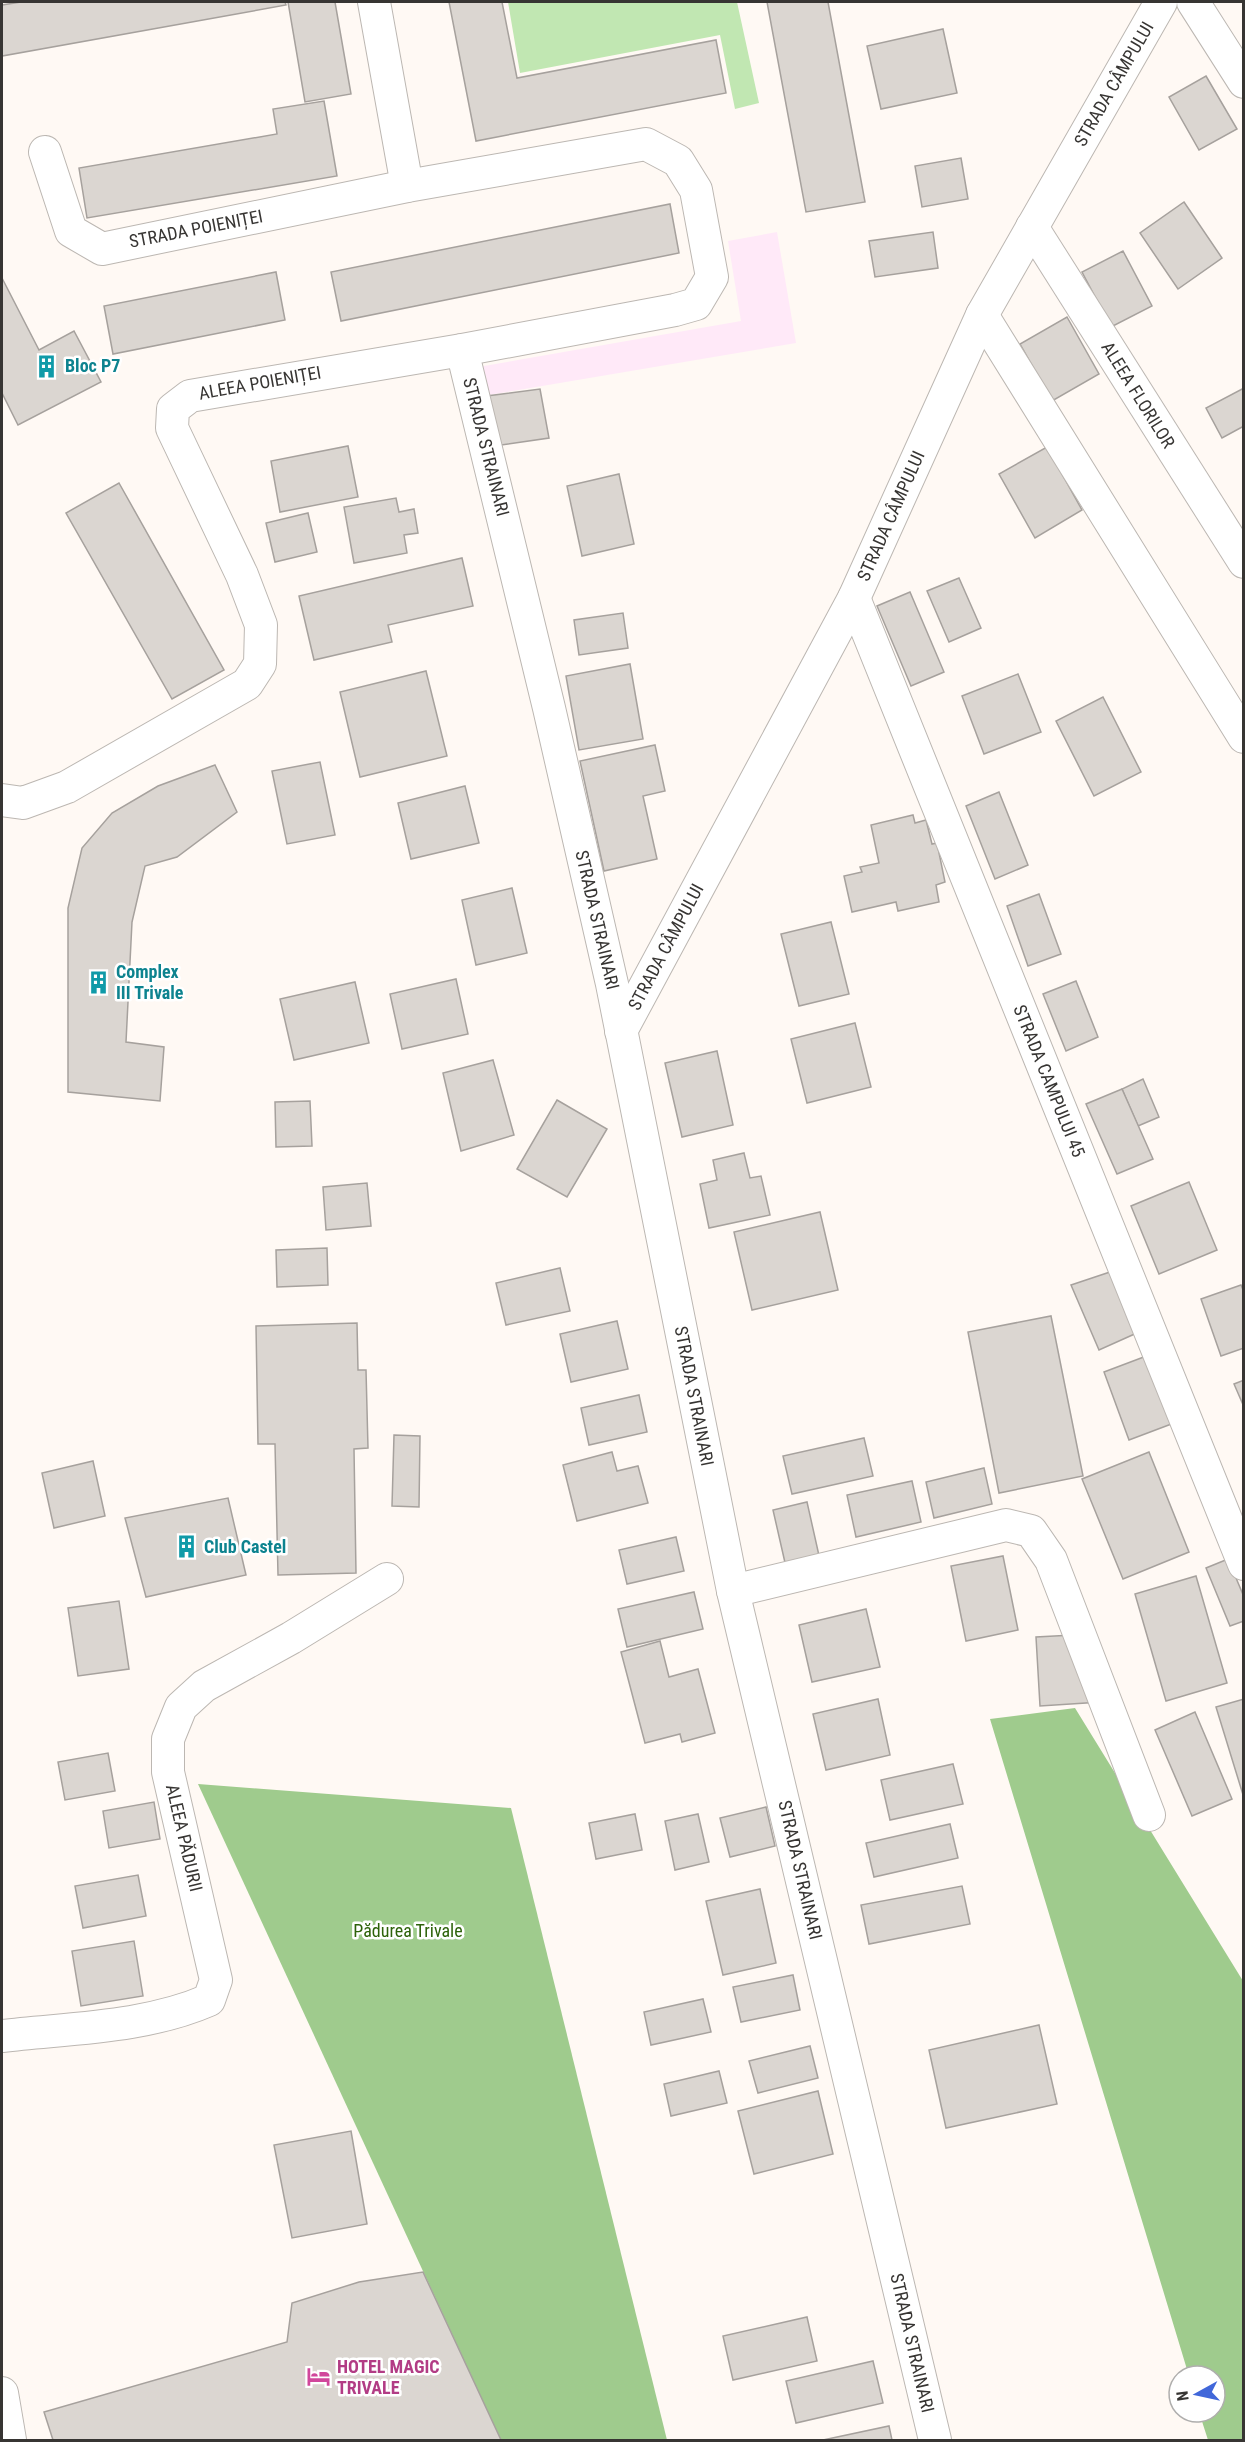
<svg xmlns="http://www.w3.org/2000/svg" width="1245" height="2442" font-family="'Roboto Condensed',sans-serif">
	<rect width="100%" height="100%" fill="#fff9f4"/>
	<path fill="#ffe9f8" d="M777,232L796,343L471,398L467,369L741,321L728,241Z"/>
	<path fill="#c1e7b2" d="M508,2H737L759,103L735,109L720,35L520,73Z"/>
	<g fill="#9fcb8d">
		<path d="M1075,1708L1243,1981V2440H1208L1199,2412H1215V2376H1189L990,1719Z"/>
		<path d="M198,1784L511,1808L667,2440H501Z"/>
	</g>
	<g fill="#dbd6d1" stroke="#a6a19d" stroke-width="1.5">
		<path d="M21,2H285L286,5L2,56V5Z"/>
		<path d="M288,2H335L351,94L305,102Z"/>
		<path d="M449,2H502L517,78L716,40L726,93L476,141Z"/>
		<path d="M767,2H828L865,202L806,212Z"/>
		<path d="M943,29L957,93L881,109L867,46Z"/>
		<path d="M1206,76L1237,129L1199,150L1169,97Z"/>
		<path d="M324,101L337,176L87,218L79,168L277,134L273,109Z"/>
		<path d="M961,158L968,199L922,207L915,166Z"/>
		<path d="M1184,202L1222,258L1178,289L1140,233Z"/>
		<path d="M670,204L679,253L341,321L331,272Z"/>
		<path d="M933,232L938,268L875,277L869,241Z"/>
		<path d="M1123,251L1152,306L1111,327L1082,272Z"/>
		<path d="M276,272L285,320L113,354L104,306Z"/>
		<path d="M2,278L39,350L74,331L101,382L18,425L2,393Z"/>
		<path d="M1067,317L1099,374L1052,401L1020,344Z"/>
		<path d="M1244,388V426L1222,438L1206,408Z"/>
		<path d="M540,389L549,438L480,448L471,398Z"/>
		<path d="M348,446L358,497L280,512L271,461Z"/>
		<path d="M1047,447L1082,510L1035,538L999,474Z"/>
		<path d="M619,474L634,544L582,556L567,486Z"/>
		<path d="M119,483L224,670L172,699L66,513Z"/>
		<path d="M396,498L399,512L414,509L418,533L404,535L407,553L354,563L344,507Z"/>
		<path d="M308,513L317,552L275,562L266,523Z"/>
		<path d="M462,558L473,606L388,625L392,642L314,660L299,596Z"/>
		<path d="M959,578L981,628L949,642L927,591Z"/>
		<path d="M910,592L944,672L911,686L877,606Z"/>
		<path d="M623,613L628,648L579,655L574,620Z"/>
		<path d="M630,664L643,739L579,750L566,676Z"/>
		<path d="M426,671L447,756L360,777L340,692Z"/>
		<path d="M1018,674L1041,732L984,754L962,696Z"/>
		<path d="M1103,697L1141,772L1094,796L1056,721Z"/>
		<path d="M655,745L665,791L643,796L657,859L604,871L580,761Z"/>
		<path d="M320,762L335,835L287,844L272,771Z"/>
		<path d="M215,765L237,812L177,857L145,866L132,922L126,1042L164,1047L160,1101L68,1092V908L82,848L112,813L158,786Z"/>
		<path d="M465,786L479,843L411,859L398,803Z"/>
		<path d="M999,792L1028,865L995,879L966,806Z"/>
		<path d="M913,815L915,823L926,820L932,844L937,843L945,882L936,885L939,902L898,911L896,902L852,912L844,876L862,872L860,867L879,863L871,825Z"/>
		<path d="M512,888L527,953L476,965L462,900Z"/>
		<path d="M1039,894L1061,954L1028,966L1007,906Z"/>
		<path d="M831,922L849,994L799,1006L781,934Z"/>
		<path d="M456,979L468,1034L402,1049L390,994Z"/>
		<path d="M1076,981L1098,1037L1066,1051L1043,994Z"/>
		<path d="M355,982L369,1043L294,1060L280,999Z"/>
		<path d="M855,1023L871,1087L807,1103L791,1039Z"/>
		<path d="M717,1051L733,1125L682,1137L665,1063Z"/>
		<path d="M493,1060L514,1135L461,1151L443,1073Z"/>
		<path d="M1143,1079L1159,1117L1138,1126L1122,1089Z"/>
		<path d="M1122,1089L1153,1159L1117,1174L1086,1104Z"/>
		<path d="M557,1100L607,1129L567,1197L517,1169Z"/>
		<path d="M310,1101L312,1146L276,1147L275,1102Z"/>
		<path d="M744,1153L750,1178L761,1176L770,1215L709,1228L700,1184L717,1180L713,1160Z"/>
		<path d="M1189,1182L1217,1250L1159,1274L1131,1206Z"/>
		<path d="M367,1183L371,1226L326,1230L323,1187Z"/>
		<path d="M820,1212L838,1290L752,1310L734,1232Z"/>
		<path d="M327,1248L328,1285L277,1287L276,1250Z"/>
		<path d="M560,1268L570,1311L506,1325L496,1283Z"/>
		<path d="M1113,1271L1139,1332L1099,1350L1071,1285Z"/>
		<path d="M1241,1285L1244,1292V1348L1221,1356L1201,1299Z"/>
		<path d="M1051,1316L1083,1476L999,1493L968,1332Z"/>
		<path d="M617,1321L628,1369L571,1382L560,1334Z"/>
		<path d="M357,1323L358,1370H366L368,1448L354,1449L356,1573L278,1575L275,1444H258L256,1326Z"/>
		<path d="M1149,1355L1174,1423L1129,1440L1104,1372Z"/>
		<path d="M1244,1380V1407L1234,1384Z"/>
		<path d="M639,1395L647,1432L589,1445L581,1408Z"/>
		<path d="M394,1435L420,1436L419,1507L392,1506Z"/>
		<path d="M864,1438L873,1476L792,1494L783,1456Z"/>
		<path d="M612,1452L617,1471L638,1466L648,1503L577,1521L563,1465Z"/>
		<path d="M1149,1452L1189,1552L1123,1579L1082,1479Z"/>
		<path d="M93,1461L105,1516L54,1528L42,1473Z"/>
		<path d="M984,1468L992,1504L934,1518L926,1482Z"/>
		<path d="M912,1481L921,1522L856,1537L847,1495Z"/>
		<path d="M228,1498L246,1575L146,1597L125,1518Z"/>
		<path d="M807,1502L820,1560L786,1567L773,1510Z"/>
		<path d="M676,1537L684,1571L627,1584L619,1550Z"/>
		<path d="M1003,1556L1018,1630L966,1641L951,1566Z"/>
		<path d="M1228,1559L1244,1597V1621L1230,1626L1206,1568Z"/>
		<path d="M1196,1576L1227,1683L1166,1701L1135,1594Z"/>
		<path d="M694,1592L703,1629L627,1647L618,1609Z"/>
		<path d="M119,1601L129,1669L78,1676L68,1608Z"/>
		<path d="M866,1609L880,1667L812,1682L799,1625Z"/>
		<path d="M1073,1635L1101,1702L1040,1706L1036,1637Z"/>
		<path d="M660,1641L669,1677L698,1669L715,1733L682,1742L680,1734L645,1743L621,1652Z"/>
		<path d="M878,1699L890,1755L826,1770L813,1714Z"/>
		<path d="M1244,1699V1798L1216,1707Z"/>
		<path d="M1195,1712L1232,1799L1192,1816L1155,1730Z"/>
		<path d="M108,1753L115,1791L65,1800L58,1762Z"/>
		<path d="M953,1764L963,1804L890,1820L881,1780Z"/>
		<path d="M154,1802L160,1839L109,1848L103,1811Z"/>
		<path d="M766,1807L775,1846L730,1857L720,1818Z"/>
		<path d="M635,1814L642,1850L596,1859L589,1823Z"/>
		<path d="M698,1814L709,1862L675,1870L665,1821Z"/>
		<path d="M950,1824L958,1858L874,1877L866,1843Z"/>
		<path d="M138,1875L146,1916L83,1928L75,1886Z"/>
		<path d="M962,1886L970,1924L869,1944L861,1905Z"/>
		<path d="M760,1889L776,1963L723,1975L706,1901Z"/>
		<path d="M134,1941L143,1996L81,2006L72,1951Z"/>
		<path d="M793,1975L800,2010L741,2022L733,1987Z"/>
		<path d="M703,1999L711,2032L651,2045L644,2012Z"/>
		<path d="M1039,2025L1057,2104L946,2128L929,2050Z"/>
		<path d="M810,2046L818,2078L758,2093L749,2061Z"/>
		<path d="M719,2071L727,2103L671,2116L664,2084Z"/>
		<path d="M818,2091L833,2154L754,2174L738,2111Z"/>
		<path d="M351,2131L367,2224L292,2238L274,2145Z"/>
		<path d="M423,2272L501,2440H53L44,2412L287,2342L292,2303L359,2282Z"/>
		<path d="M807,2317L817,2361L733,2380L723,2336Z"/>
		<path d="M873,2361L883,2403L796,2423L786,2381Z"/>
		<path d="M889,2426L892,2440H823Z"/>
	</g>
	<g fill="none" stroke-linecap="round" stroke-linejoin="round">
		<defs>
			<g id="minor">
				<path d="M374,2L407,186"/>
				<path d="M1193,2L1244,82"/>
				<path d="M1032,227L1244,562"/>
				<path d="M982,315L1244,737"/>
				<path d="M462,350L549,708L612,984L733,1591L935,2440"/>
				<path d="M854,598L1244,1564"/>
				<path d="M2,800L23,803L67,787L247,684L260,664L261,625L242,575L172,428L173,409L190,396L462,350L675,310L696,304L712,277L696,190L678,161L646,144L407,186L102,249L71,231L45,152"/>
				<path d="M621,1031L854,598L982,315L1161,2"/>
				<path d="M733,1591L1006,1525L1031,1531L1051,1560L1149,1815"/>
				<path d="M2,2036C70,2028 145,2028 209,2000L216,1980L168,1772V1739L181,1707L204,1686L291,1638L387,1579"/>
				<path d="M2,2393L10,2440"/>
			</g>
		</defs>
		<use href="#minor" stroke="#bcb7b2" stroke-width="34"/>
		<use href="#minor" stroke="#fff" stroke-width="32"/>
	</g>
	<defs>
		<symbol id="building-bare" viewBox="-9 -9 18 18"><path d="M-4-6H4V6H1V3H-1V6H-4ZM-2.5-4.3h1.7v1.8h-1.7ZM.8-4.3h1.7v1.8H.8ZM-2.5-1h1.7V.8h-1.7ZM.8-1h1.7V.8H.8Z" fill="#0f9aa8" stroke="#fff" stroke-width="2.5" paint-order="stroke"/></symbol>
		<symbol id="hotel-bare" viewBox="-9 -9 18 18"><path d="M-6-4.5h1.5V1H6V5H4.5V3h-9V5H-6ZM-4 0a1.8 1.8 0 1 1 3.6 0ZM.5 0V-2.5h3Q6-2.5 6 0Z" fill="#d1479c" stroke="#fff" stroke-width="2.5" paint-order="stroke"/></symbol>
	</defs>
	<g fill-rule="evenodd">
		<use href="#building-bare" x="30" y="350" width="33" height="33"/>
		<use href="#building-bare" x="82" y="966" width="33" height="33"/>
		<use href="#building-bare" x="170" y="1530" width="33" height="33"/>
		<use href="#hotel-bare" x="302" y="2360" width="33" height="33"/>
	</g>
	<g text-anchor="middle" stroke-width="5" stroke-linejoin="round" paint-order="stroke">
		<g font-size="18" fill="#373533" stroke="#fff">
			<text transform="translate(1114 84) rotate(-60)" y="6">STRADA CÂMPULUI</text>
			<text transform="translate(196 229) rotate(-11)" y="6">STRADA POIENIȚEI</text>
			<text transform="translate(260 383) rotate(-10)" y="6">ALEEA POIENIȚEI</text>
			<text transform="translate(1138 395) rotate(58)" y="6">ALEEA FLORILOR</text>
			<text transform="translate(486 447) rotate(76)" y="6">STRADA STRAINARI</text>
			<text transform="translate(891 516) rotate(-66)" y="6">STRADA CÂMPULUI</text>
			<text transform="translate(597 920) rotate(77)" y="6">STRADA STRAINARI</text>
			<text transform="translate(666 947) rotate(-62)" y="6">STRADA CÂMPULUI</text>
			<text transform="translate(1049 1081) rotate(68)" y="6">STRADA CAMPULUI 45</text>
			<text transform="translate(694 1396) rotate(79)" y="6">STRADA STRAINARI</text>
			<text transform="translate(184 1838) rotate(77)" y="6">ALEEA PĂDURII</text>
			<text transform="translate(800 1870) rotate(77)" y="6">STRADA STRAINARI</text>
			<text transform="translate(912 2343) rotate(77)" y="6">STRADA STRAINARI</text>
		</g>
		<g font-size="18" font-weight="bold" fill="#0d838f" stroke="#fff" text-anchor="start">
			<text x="65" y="372">Bloc P7</text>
			<text x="116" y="978">Complex<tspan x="116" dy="21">III Trivale</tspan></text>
			<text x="204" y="1553">Club Castel</text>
		</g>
		<g font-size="18" fill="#2d620a" stroke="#fff">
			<text x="408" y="1937">Pădurea Trivale</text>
		</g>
		<g font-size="18" font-weight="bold" fill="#b23c85" stroke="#fff" text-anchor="start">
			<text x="337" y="2373">HOTEL MAGIC<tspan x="337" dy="21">TRIVALE</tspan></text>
		</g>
	</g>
	<rect width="1245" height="2442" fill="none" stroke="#373533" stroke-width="6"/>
	<g transform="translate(1197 2394) rotate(262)"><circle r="28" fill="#ffffff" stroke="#afaead" stroke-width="1.5"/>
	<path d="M0-4.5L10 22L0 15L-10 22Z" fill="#4167d9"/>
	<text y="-9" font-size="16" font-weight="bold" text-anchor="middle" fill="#373533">N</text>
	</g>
</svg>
